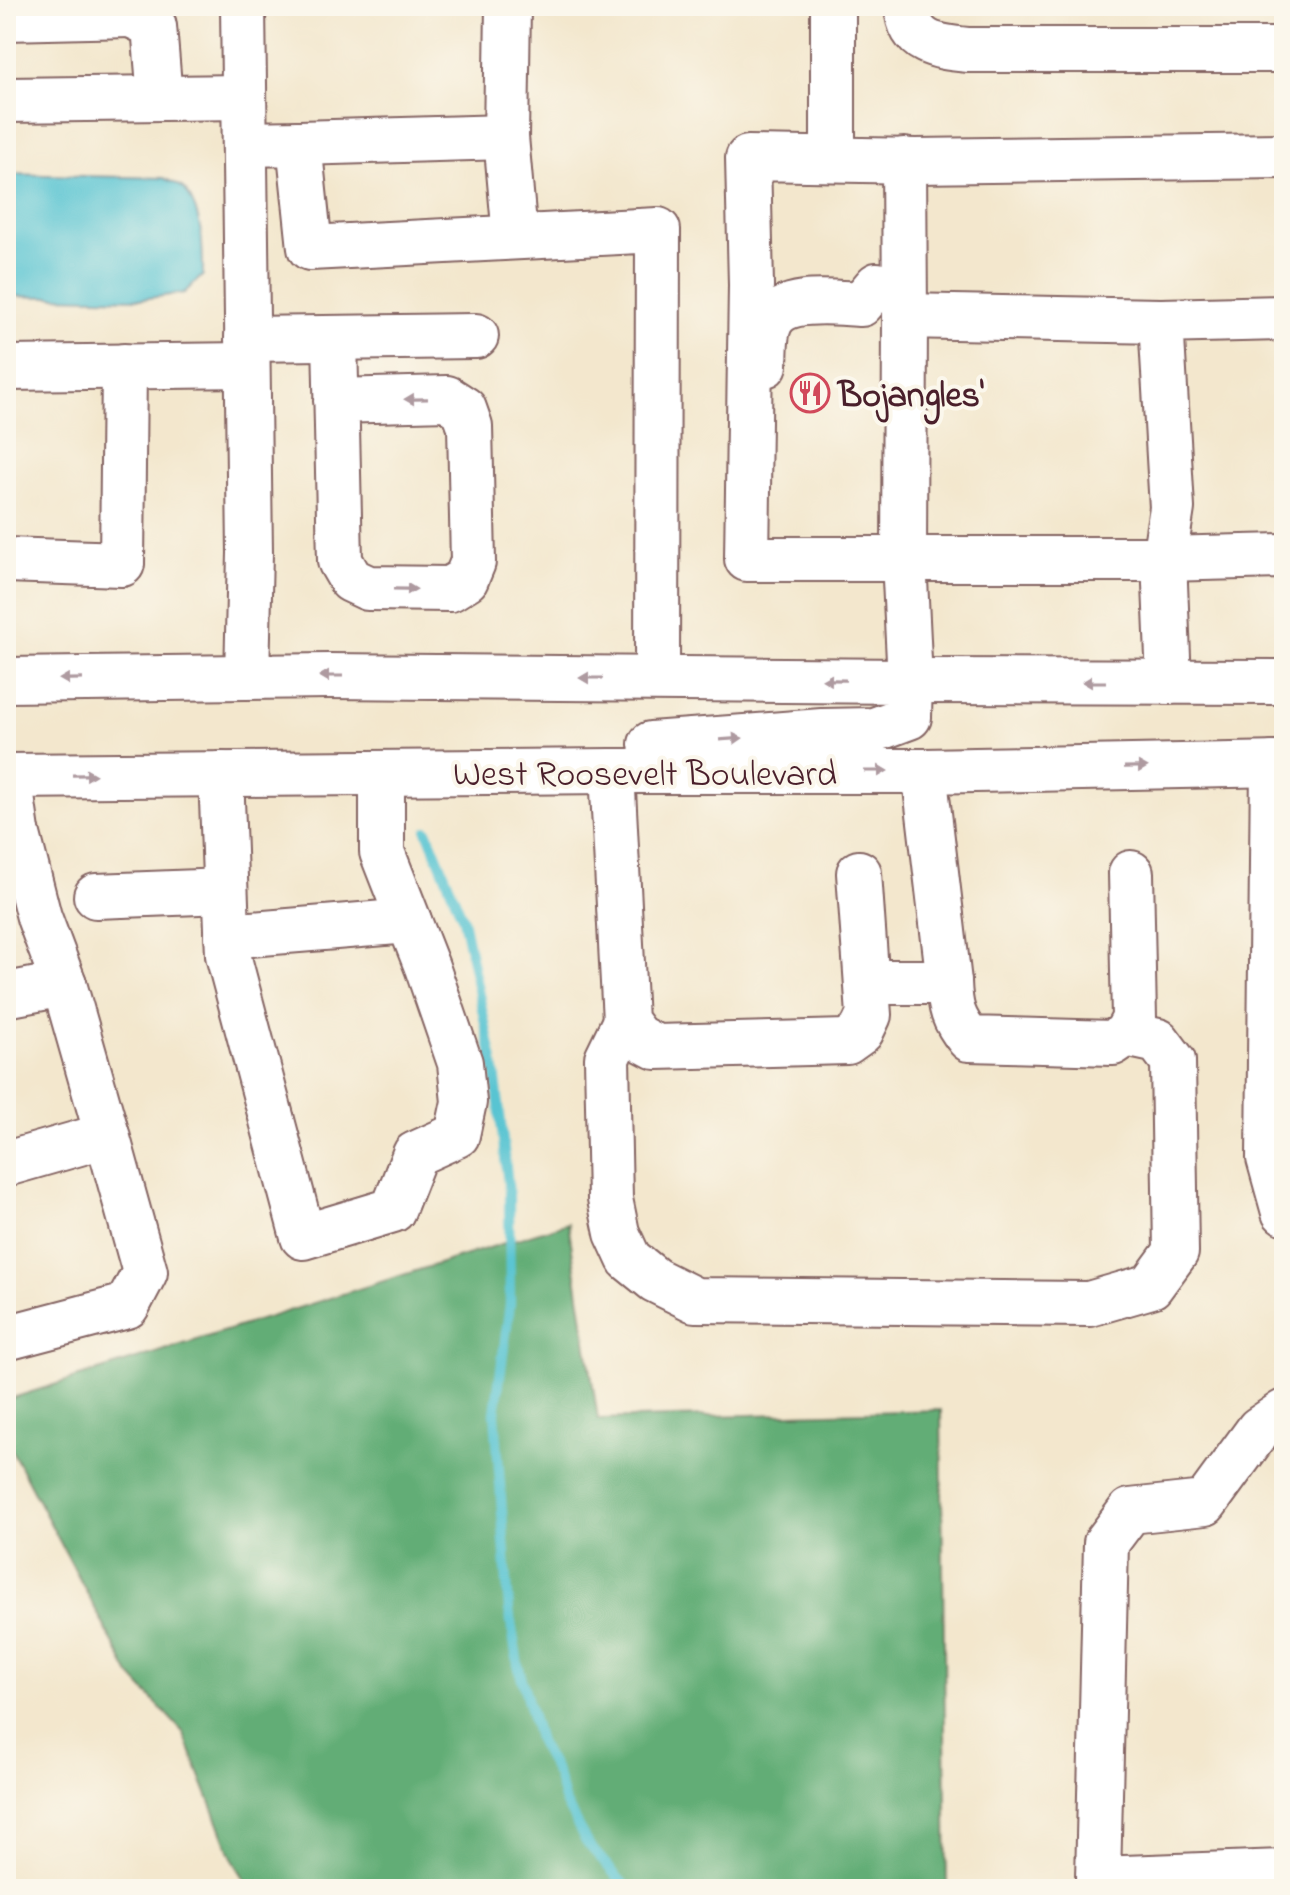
<svg xmlns="http://www.w3.org/2000/svg" width="1290" height="1895" font-family="'Indie Flower',sans-serif">
	<rect width="100%" height="100%" fill="#fbf7ec"/>
	<filter id="ink" filterUnits="userSpaceOnUse"><feTurbulence type="fractalNoise" baseFrequency=".0125" numOctaves="2"/><feDisplacementMap in="SourceGraphic" scale="16" xChannelSelector="R" yChannelSelector="G"/><feConvolveMatrix kernelMatrix="1 2 1 2 8 2 1 2 1" color-interpolation-filters="sRGB"/></filter>
	<filter id="wash" filterUnits="userSpaceOnUse"><feTurbulence type="fractalNoise" baseFrequency=".006" numOctaves="4" result="noise"/><feDisplacementMap in="SourceGraphic" scale="32" xChannelSelector="R" yChannelSelector="G"/><feGaussianBlur stdDeviation="1.8" result="paint"/><feColorMatrix in="noise" values="0 0 0 0 0 0 0 0 0 0 0 0 0 0 0 0 0 1.4 0 .05"/><feComposite in="paint" operator="in"/></filter>
	<g filter="url(#wash)">
		<rect width="100%" height="100%" fill="#f3e7cd"/>
		<path fill="#62ad76" stroke="#566650" stroke-width="2" d="M568,1223L598,1419L941,1410L947,1889H251L233,1860L183,1732L130,1675L8,1443H6V1400Z"/>
		<path fill="#59c4d2" stroke="#52727e" stroke-width="2" d="M6,174L163,178C171,182 182,185 186,191C203,215 203,248 203,275L184,293L142,299L6,296Z"/>
		<g fill="none" stroke-linecap="round" stroke-linejoin="round">
			<path stroke="#59c4d2" stroke-width="10" d="M427,831L463,919L495,1070L509,1193L510,1304L495,1413L509,1610L518,1665L539,1742L557,1775L564,1800L587,1843L628,1889"/>
		</g>
	</g>
	<g filter="url(#ink)">
		<g fill="none" stroke-linecap="round" stroke-linejoin="round">
			<defs>
				<g id="minor">
					<path d="M243,6L250,553L247,676"/>
					<path d="M508,6L506,137L515,237"/>
					<path d="M907,6C909,45 938,47 969,50H1284"/>
					<path d="M131,15L154,26L160,98"/>
					<path d="M6,18L131,15V6"/>
					<path d="M6,100L244,97"/>
					<path d="M299,143L506,137"/>
					<path d="M245,144L299,143L310,248L658,230L657,678"/>
					<path d="M1284,156L916,161L748,158L751,285L747,559H1164L1284,556"/>
					<path d="M833,159V6"/>
					<path d="M904,160L905,316"/>
					<path d="M335,338L340,561L351,580L368,588L450,589L466,579L473,562L470,426L464,409L447,398L336,401"/>
					<path d="M247,339L476,336"/>
					<path d="M765,365C766,351 764,334 771,321C785,295 836,303 861,304L877,285"/>
					<path d="M6,368L247,365"/>
					<path d="M6,560L122,564L124,366"/>
					<path d="M910,681L904,559L905,316L1161,321"/>
					<path d="M1169,682L1164,559L1172,508L1161,321L1284,318"/>
					<path d="M1273,764L1269,1158L1284,1212"/>
					<path d="M612,771L625,1021L637,1037L656,1047L847,1042L861,1032L869,1015L859,873"/>
					<path d="M924,771L949,982C950,1008 953,1019 969,1039L1113,1043L1126,1034L1134,1019L1131,873"/>
					<path d="M221,774L228,955L303,1237L393,1210L415,1154L457,1135L464,1102L460,1063L427,967L382,852V773"/>
					<path d="M96,896L225,891"/>
					<path d="M227,936L409,921"/>
					<path d="M867,982H949"/>
					<path d="M6,995L64,984"/>
					<path d="M625,1021L607,1058L610,1199L617,1233L629,1259L655,1280L695,1300L1089,1304L1151,1286L1176,1252L1173,1061L1158,1041L1126,1034"/>
					<path d="M6,1164L107,1135L64,984L39,917L17,831L9,776"/>
					<path d="M6,1338L127,1306L145,1272L107,1135"/>
					<path d="M1284,1412L1259,1429L1205,1503L1130,1511L1106,1543L1098,1879L1284,1872"/>
				</g>
				<g id="highway">
					<path d="M6,680L329,676L910,681L1284,682"/>
					<path d="M651,744L822,731L874,730L909,717L910,681"/>
					<path d="M6,776L612,771H924L1284,764"/>
				</g>
			</defs>
			<use href="#minor" stroke="#856564" stroke-width="48"/>
			<use href="#highway" stroke="#856564" stroke-width="48"/>
			<use href="#minor" stroke="#fff" stroke-width="44"/>
			<use href="#highway" stroke="#fff" stroke-width="44"/>
		</g>
		<defs><path id="oneway-solid" d="M-6-.8H1V-3.2L6.5 0L1 3.2V.8H-6Z" transform="scale(2)"/></defs>
		<g fill="#ae9aa0">
			<use href="#oneway-solid" transform="translate(416 399) rotate(179)"/>
			<use href="#oneway-solid" transform="translate(405 589) rotate(1)"/>
			<use href="#oneway-solid" transform="translate(331 676) rotate(-180)"/>
			<use href="#oneway-solid" transform="translate(591 678) rotate(-180)"/>
			<use href="#oneway-solid" transform="translate(71 679) rotate(179)"/>
			<use href="#oneway-solid" transform="translate(834 680) rotate(-179)"/>
			<use href="#oneway-solid" transform="translate(1094 682) rotate(-180)"/>
			<use href="#oneway-solid" transform="translate(731 739) rotate(-4)"/>
			<use href="#oneway-solid" transform="translate(1136 767) rotate(-1)"/>
			<use href="#oneway-solid" transform="translate(876 771)"/>
			<use href="#oneway-solid" transform="translate(84 775) rotate(-1)"/>
		</g>
	</g>
	<defs>
		<symbol id="restaurant-ring" viewBox="-11 -11 22 22"><circle r="9.5" fill="#fbf7ec" stroke="#d1495b" stroke-width="1.5"/><path d="M-5-6h1v4h1v-4h1v4h1v-4h1v5L-1.5 .5V6h-2V.5L-5-1ZM5-6V6H3V1.5H1.5Q1.5-4 5-6Z" fill="#d1495b"/></symbol>
	</defs>
	<g fill-rule="evenodd">
		<use href="#restaurant-ring" x="788" y="371" width="44" height="44"/>
	</g>
	<g text-anchor="middle" stroke-width="8" stroke-linejoin="round" paint-order="stroke">
		<g font-size="36" font-weight="bold" fill="#4a1f2b" stroke="#fbf7ec" text-anchor="start">
			<text x="838" y="406">Bojangles'</text>
		</g>
		<g font-size="36" fill="#4a1f2b" stroke="#fbf7ec">
			<text x="645" y="785">West Roosevelt Boulevard</text>
		</g>
	</g>
	<rect width="1290" height="1895" fill="none" stroke="#fbf7ec" stroke-width="32"/>
</svg>
